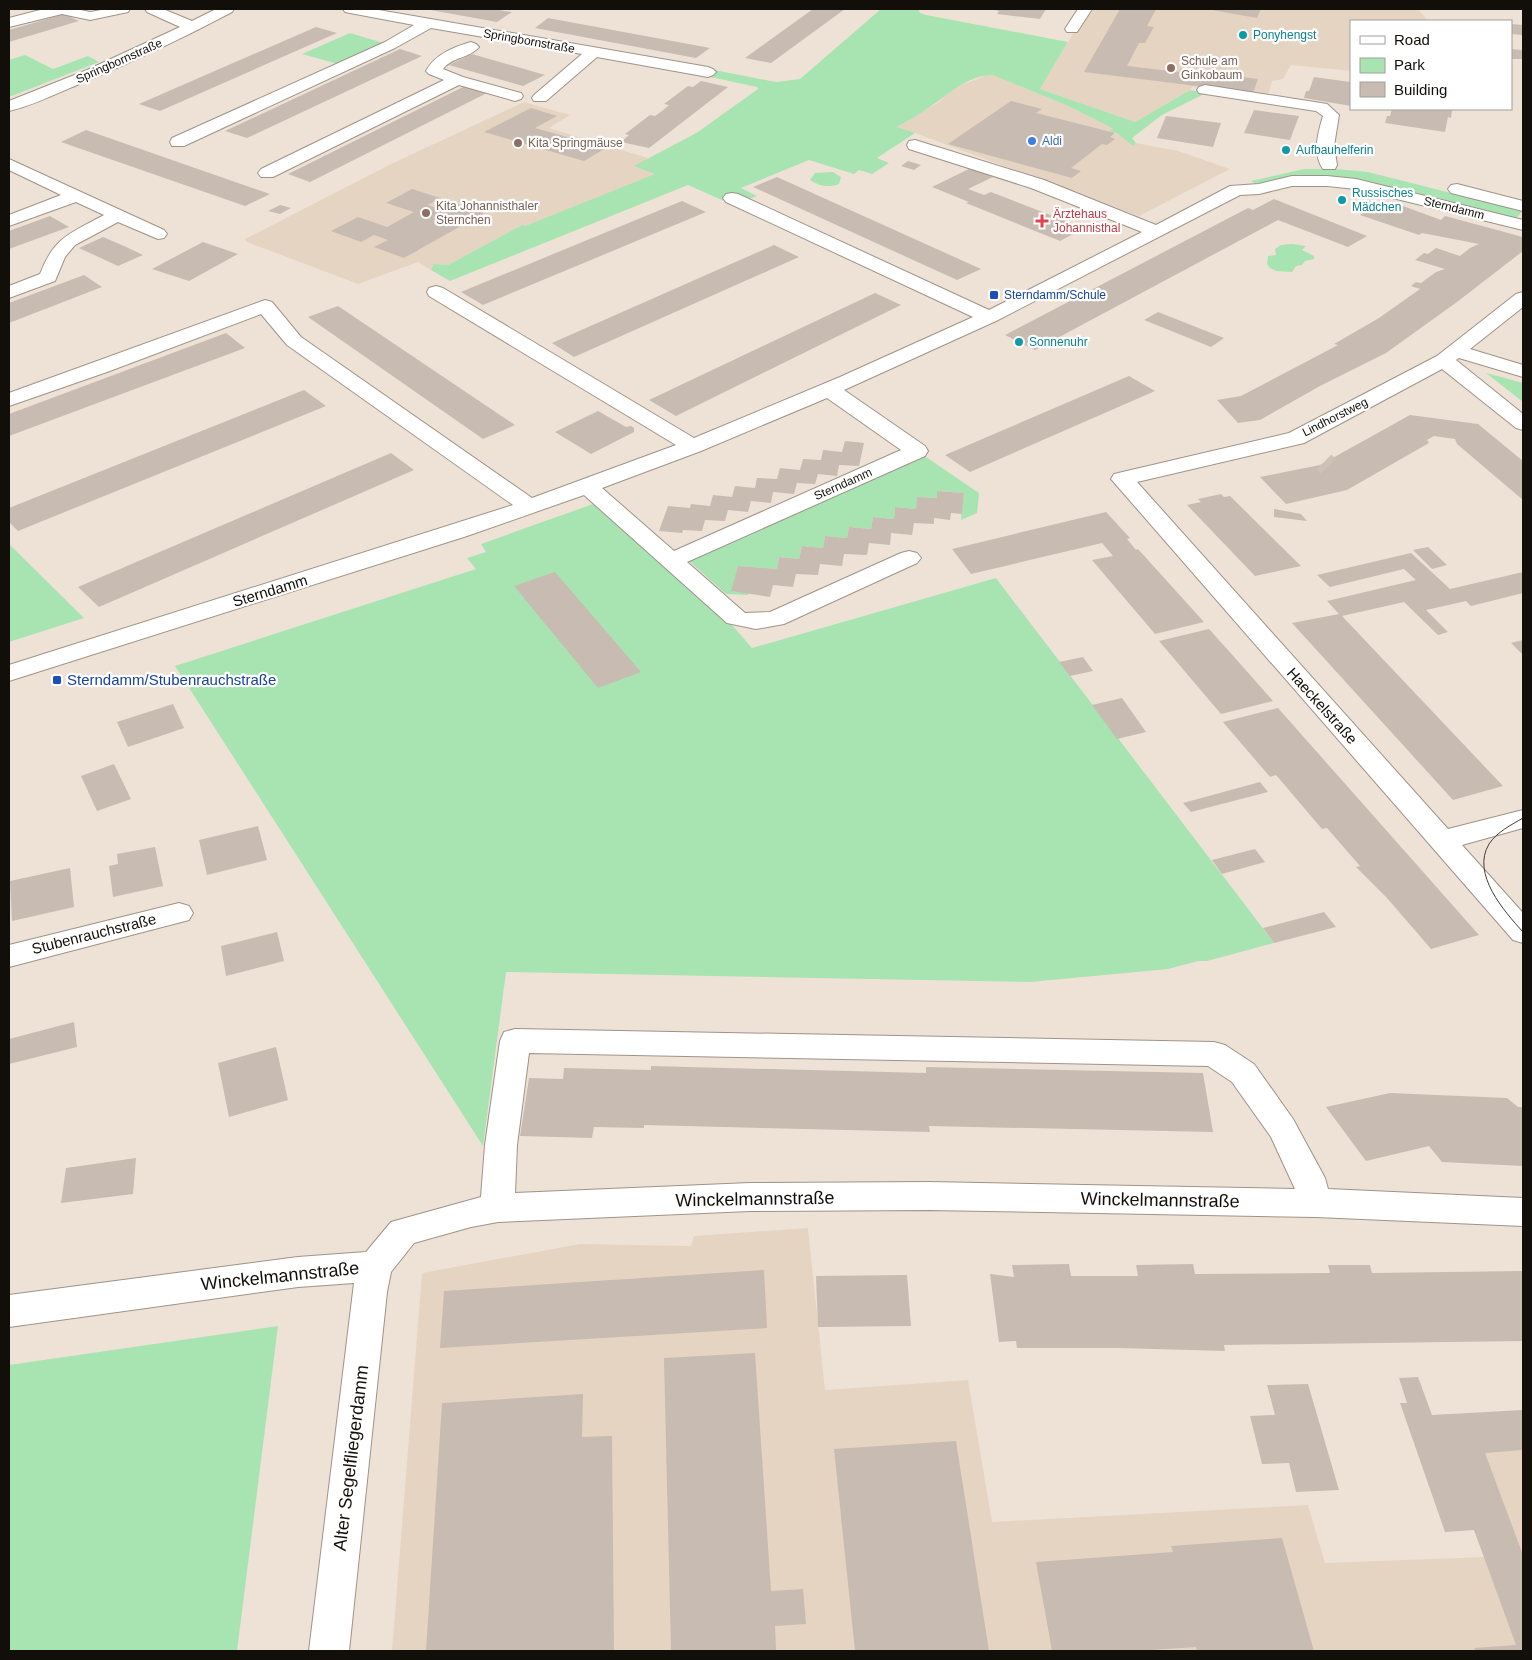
<svg xmlns="http://www.w3.org/2000/svg" width="1532" height="1660" font-family="Arial,sans-serif">
	<rect width="100%" height="100%" fill="#eee2d7"/>
	<g fill="#e6d4c3">
		<path d="M1088,9H1418L1428,21H1351V71L1291,65L1283,79L1272,81L1268,96L1192,87L1190,90L1135,122L1040,89Z"/>
		<path d="M984,76H995L1066,105L1108,126L1113,129L1114,134H1118L1133,146L1136,143L1178,151L1230,169L1139,216L915,133L896,128L939,102L954,88Z"/>
		<path d="M524,102L570,115L549,128L651,159L663,174L525,226L522,225L448,265L434,264L431,270L418,262L358,284L247,242L245,239L391,164Z"/>
		<path d="M808,1228L825,1390L968,1380L992,1522L1308,1505L1325,1563L1485,1557L1431,1418L1523,1410V1651H392L422,1273L580,1244L691,1246L694,1236Z"/>
	</g>
	<g fill="#a8e4b1">
		<path d="M881,9H918L920,13L926,15L1068,42L1040,89L1135,122L1190,90L1206,93L1162,115L1132,138L1136,143L1133,146L1118,134L1110,131L1113,129L1108,126L1066,105L995,76C970,72 946,97 927,109C917,116 907,121 897,127L915,133L877,158L889,163L872,174L859,170L854,174L809,160L741,188L757,196L733,205L688,185L450,281L431,270L434,264L448,265L522,225L525,226L655,174L634,166L698,132L758,89L757,87L706,76L714,70L776,82L800,79Z"/>
		<path d="M350,33L390,45L345,66L302,54Z"/>
		<path d="M25,55L53,69L88,56L99,62L9,97V60Z"/>
		<path d="M1304,169H1336L1368,172L1522,211L1516,219C1435,199 1339,163 1256,184L1251,181Z"/>
		<path d="M833,172L841,177L839,184C830,188 818,186 810,180L815,173Z"/>
		<path d="M1292,244L1306,246L1302,250L1314,256V259L1305,261L1302,265L1296,266L1292,272L1276,271L1270,268L1267,264L1268,256L1276,255L1275,249L1281,245Z"/>
		<path d="M1486,373L1523,383V402Z"/>
		<path d="M923,455L979,493L977,513L961,520L964,493L938,491L937,498L918,497L916,509L895,507L894,519L873,517L871,529L849,527L847,538L825,536L823,548L802,546L799,559L779,557L777,569L738,566L732,591L748,593V595L726,594L689,561L688,554Z"/>
		<path d="M593,504L732,625L752,648L996,578L1274,943L1207,961H1198L1168,969L1030,982L506,972L483,1146L175,666L476,569L467,558L486,552L481,544Z"/>
		<path d="M9,544L84,618L9,642Z"/>
		<path d="M278,1326L237,1651H9V1365Z"/>
	</g>
	<g fill="#c8bbb2">
		<path d="M425,9H492L512,12L497,22Z"/>
		<path d="M813,9H845L771,63L745,58Z"/>
		<path d="M991,9H1046L1040,19L997,14L999,11Z"/>
		<path d="M1120,9H1156L1147,26L1154,27L1145,43H1139L1127,66L1179,72L1180,69L1258,79L1253,93L1084,72Z"/>
		<path d="M1206,9H1261L1257,18Z"/>
		<path d="M64,14L79,21L9,42V30Z"/>
		<path d="M548,18L710,48L696,58L535,28Z"/>
		<path d="M1511,24L1523,25V35L1511,34Z"/>
		<path d="M316,27L337,33L160,111L139,104Z"/>
		<path d="M400,49L422,56L247,138L225,131Z"/>
		<path d="M1511,49L1523,50V59H1511Z"/>
		<path d="M472,54L545,75L523,86L449,65Z"/>
		<path d="M1314,77L1350,82L1351,106L1304,98L1306,91H1309Z"/>
		<path d="M701,81L728,87L649,148L621,142L629,135L625,134L650,115L655,116L662,111L669,105L664,104L688,86L693,87Z"/>
		<path d="M465,86L487,93L310,182L288,174Z"/>
		<path d="M1011,101L1042,109L1036,113L1115,133L1110,137L1115,139L1107,145L1102,144L1071,168L1081,171L1072,178L948,144Z"/>
		<path d="M531,108L557,116L535,128L606,148L584,161L484,132Z"/>
		<path d="M1392,109H1441L1452,110L1451,118L1448,117L1445,132L1385,123L1387,116H1390Z"/>
		<path d="M1254,110L1299,116L1290,140L1244,133Z"/>
		<path d="M1166,116L1221,123L1213,147L1157,138Z"/>
		<path d="M86,130L270,194L245,206L61,142Z"/>
		<path d="M908,161L921,165L914,170L901,166Z"/>
		<path d="M971,168L993,177L968,189L984,195L991,192L1084,228L1060,241L966,203L969,202L932,187Z"/>
		<path d="M777,177L981,269L957,280L753,187Z"/>
		<path d="M412,189L440,198L428,205L442,210L454,203L484,213L404,258L374,247L388,240L374,235L361,242L331,231L358,217L387,227L414,212L386,203Z"/>
		<path d="M1274,199L1367,236L1348,247L1278,220L1035,350L1005,335L1248,208L1253,210Z"/>
		<path d="M682,201L706,212L483,305L461,292Z"/>
		<path d="M1377,203L1397,210L1403,206L1441,220L1445,216L1523,237V251L1457,302L1386,353L1320,386L1260,420L1238,423L1217,400L1241,396L1338,345L1334,344L1379,318L1420,289L1411,286L1416,282L1421,283L1436,272L1445,269L1415,260L1424,253L1428,254L1436,248L1460,256L1470,248L1479,244L1422,233L1419,235L1360,215Z"/>
		<path d="M280,205L291,208L280,214L268,211Z"/>
		<path d="M50,216L69,227L9,249V231Z"/>
		<path d="M103,237L124,246L143,255L118,266L79,248Z"/>
		<path d="M203,242L238,254L189,281L152,269Z"/>
		<path d="M774,245L799,257L574,357L552,343Z"/>
		<path d="M84,275L102,287L9,323V303Z"/>
		<path d="M875,293L901,305L676,416L649,400Z"/>
		<path d="M338,306L515,425L483,439L308,317Z"/>
		<path d="M1158,312L1224,338L1211,347L1144,320Z"/>
		<path d="M226,333L245,348L9,436V414Z"/>
		<path d="M1129,376L1155,391L970,472L945,455Z"/>
		<path d="M304,390L326,406L18,531L9,522V508Z"/>
		<path d="M598,411L626,427L631,426L634,428V432L591,454L555,432Z"/>
		<path d="M1410,415L1478,424L1523,461V500L1457,444L1455,439L1434,436L1427,440L1429,443L1347,490L1286,504L1260,477L1320,465Z"/>
		<path d="M845,441L864,443L859,466L839,465L837,476L818,474L815,484L797,483L794,494L773,492L771,503L751,501L748,512L728,510L725,521L705,520L702,531L683,530L682,533L659,531L668,506L690,508L691,504L710,506L713,495L732,497L735,486L755,488L757,478L777,479L780,468L800,470L803,459L821,460L823,450L842,452Z"/>
		<path d="M391,453L414,470L99,607L78,587Z"/>
		<path d="M937,491L964,493L962,514L951,513L950,520L934,518V524L914,523L912,535L891,533L890,545L869,543L867,555L844,554L842,566L820,564L818,575L796,574L793,587L773,585L770,597L731,591L738,566L777,569L779,557L799,559L802,546L823,548L825,536L847,538L849,527L871,529L873,517L894,519L895,507L916,509L917,497L937,498Z"/>
		<path d="M1221,494L1224,497L1230,496L1301,566L1255,576L1187,505L1201,502L1198,499Z"/>
		<path d="M1274,509L1301,514L1307,521L1274,517Z"/>
		<path d="M1106,512L1130,538L1127,539L1136,550L1138,549L1204,622L1155,634L1092,560L1113,556L1102,543L971,574L952,549Z"/>
		<path d="M1428,547L1447,565L1432,569L1413,550Z"/>
		<path d="M1411,553L1450,589L1523,572V593L1471,606L1466,601L1426,610L1448,632L1438,635L1404,602L1342,616L1503,786L1453,800L1292,623L1339,614L1327,601L1416,580L1404,569L1330,587L1317,575Z"/>
		<path d="M555,572L641,672L598,688L514,586Z"/>
		<path d="M1209,629L1235,658L1273,701L1221,714L1159,641Z"/>
		<path d="M1523,640V655L1511,643Z"/>
		<path d="M1083,657L1093,671L1070,676L1059,662Z"/>
		<path d="M1122,698L1146,732L1117,739L1092,705Z"/>
		<path d="M173,704L184,728L128,747L117,722Z"/>
		<path d="M1278,708L1463,917L1479,935L1431,949L1387,898L1356,867L1360,866L1327,828L1322,829L1276,775L1270,777L1223,722Z"/>
		<path d="M114,764L131,799L97,811L81,776Z"/>
		<path d="M1260,782L1268,792L1191,812L1183,803Z"/>
		<path d="M258,826L267,860L207,875L199,840Z"/>
		<path d="M155,847L163,886L113,897L109,866L118,864L117,854Z"/>
		<path d="M1255,849L1265,862L1222,874L1212,860Z"/>
		<path d="M70,868L74,907L12,921L10,881Z"/>
		<path d="M1324,912L1336,927L1274,943L1263,928Z"/>
		<path d="M277,932L284,961L226,976L221,946Z"/>
		<path d="M74,1022L77,1047L9,1064V1039Z"/>
		<path d="M276,1047L288,1100L229,1117L218,1063Z"/>
		<path d="M651,1066L926,1073V1067L1203,1073L1213,1132L929,1126L930,1132L644,1125V1128L594,1127L592,1138L520,1136L529,1078L563,1079L564,1068L651,1070Z"/>
		<path d="M1390,1093L1507,1098L1518,1107H1523V1166L1442,1162L1429,1146L1366,1161L1326,1107Z"/>
		<path d="M136,1158L133,1194L61,1203L66,1168Z"/>
		<path d="M1069,1264L1071,1276H1138L1136,1265L1193,1264L1195,1274L1330,1273L1328,1265H1370L1372,1273L1523,1271V1341L1224,1345L1225,1351L1118,1348H1017L1016,1341L999,1342L990,1274L1014,1277L1012,1265Z"/>
		<path d="M764,1270L767,1328L440,1348L444,1291Z"/>
		<path d="M907,1275L911,1326L818,1327L816,1276Z"/>
		<path d="M755,1353L771,1591L803,1589L806,1624L775,1626L776,1651H671L664,1358Z"/>
		<path d="M1418,1377L1432,1415L1523,1410V1450L1485,1453L1523,1555V1651H1476L1474,1648L1516,1645L1474,1530L1445,1532L1400,1403H1407L1399,1378Z"/>
		<path d="M1308,1384L1339,1490L1296,1492L1289,1463L1262,1464L1250,1416L1275,1415L1267,1385Z"/>
		<path d="M583,1394L582,1437L612,1436L614,1651H426L442,1403Z"/>
		<path d="M956,1441L989,1651H855L834,1449Z"/>
		<path d="M1282,1538L1314,1651H1197L1196,1647L1136,1651H1052L1036,1562L1173,1552L1171,1546Z"/>
	</g>
	<g fill="none" stroke-linecap="round" stroke-linejoin="round">
		<path stroke="#cdc2b8" stroke-width="21" stroke-dasharray="21 11" stroke-linecap="butt" d="M1324,462L1328,466"/>
		<defs>
			<g id="minor">
				<path d="M44,9H76L90,12L107,9H130L128,12L90,20L62,14L9,27V18Z"/>
				<path d="M145,9H163L192,21L216,9H234L232,12C181,39 130,63 77,85C55,94 32,106 9,111V101L87,70L180,27L147,12Z"/>
				<path d="M343,9H373L708,67L713,69L716,72L713,75L708,77L597,57L546,101H534L532,98L534,95L582,54L431,28L395,48L184,146H172L170,142L172,138L385,42L414,25L350,13L345,12Z"/>
				<path d="M1078,9H1092L1077,32H1067L1065,29Z"/>
				<path d="M471,42L476,44L479,47C470,58 452,57 443,69L463,77L521,93L523,96L521,99L515,101L459,85L273,177H261L258,173L261,169L444,80L429,74L426,71C435,54 454,47 471,42Z"/>
				<path d="M1205,85L1327,104L1339,115L1334,146L1337,165L1335,169H1323C1312,153 1318,133 1323,116L1316,111L1199,93L1197,90L1199,87Z"/>
				<path d="M915,140L1044,180L1156,225L1230,186L1259,184L1292,176H1327L1356,179L1523,220V230L1356,189L1327,186H1292L1259,194L1240,195L996,321L844,390L925,446L928,451L925,456L687,562L745,613L770,612L901,553L909,551L917,553L921,558L917,563L784,624L756,629L727,623L584,495L467,536L9,681V665L513,505L287,345L261,314L107,372L9,406V393L265,300L272,302L301,337L532,498L676,445L429,296L427,292L429,288L436,286L443,288L694,438L840,377L973,317L726,202L723,198L726,194L732,193L738,194L989,310L1142,232L1031,188L909,149L907,145L909,141ZM827,398L901,450L674,551L602,488L701,451Z"/>
				<path d="M9,159L164,230L167,234L164,238L158,239L118,222L75,245L65,257L55,281L9,298V286L40,274C54,237 71,233 104,215L76,202L9,226V215L61,195L9,170Z"/>
				<path d="M1457,184L1523,201V211L1451,193L1448,189L1451,185Z"/>
				<path d="M1523,292V307L1470,349L1523,365V377L1459,358L1456,360L1523,414V430L1516,428L1442,369L1304,443L1137,482L1448,829L1523,810V828L1462,845L1523,913V943L1513,940L1111,479L1114,474L1289,433L1437,356L1516,294Z"/>
				<path d="M179,903L189,906L193,913L189,920L9,967V945Z"/>
				<path d="M515,1029L1214,1042L1225,1045L1254,1064L1293,1119L1325,1178L1328,1189L1523,1198V1226L1316,1217L929,1210L750,1211L498,1222L471,1227L414,1243L391,1272L387,1292L349,1651H309L354,1283L298,1287L9,1327V1295L298,1257L366,1252L391,1222L481,1197L485,1145L500,1041L504,1032ZM529,1053L1208,1066L1232,1082L1271,1137L1295,1189L929,1182L750,1183L515,1193L517,1145Z"/>
			</g>
		</defs>
		<use href="#minor" stroke="#9f9389" stroke-width="2"/>
		<use href="#minor" fill="#fff" fill-rule="evenodd"/>
		<path stroke="#413b36" stroke-width="1" d="M1523,818C1511,825 1497,832 1489,844C1471,874 1504,911 1523,932"/>
	</g>
	<g fill="#0f9aa8" stroke="#fff" stroke-width="2">
		<circle cx="1243" cy="35" r="5"/>
		<circle cx="1286" cy="150" r="5"/>
		<circle cx="1342" cy="200" r="5"/>
		<circle cx="1019" cy="342" r="5"/>
	</g>
	<g fill="#8d6e63" stroke="#fff" stroke-width="2">
		<circle cx="1171" cy="68" r="5"/>
		<circle cx="518" cy="143" r="5"/>
		<circle cx="426" cy="213" r="5"/>
	</g>
	<circle fill="#3f7fe0" stroke="#fff" stroke-width="2" cx="1032" cy="141" r="5"/>
	<path fill="#e0444e" stroke="#fff" stroke-width="2" d="M1039.5 213.5h5v5h5v5h-5v5h-5v-5h-5v-5h5z"/>
	<g fill="#1a4fb4" stroke="#fff" stroke-width="2">
		<rect x="989" y="290" width="10" height="10" rx="2.5"/>
		<rect x="52" y="675" width="10" height="10" rx="2.5"/>
	</g>
	<g text-anchor="middle" stroke-width="4.5" stroke-linejoin="round" paint-order="stroke">
		<g font-size="12" fill="#0d838f" stroke="#fff" text-anchor="start">
			<text x="1253" y="39">Ponyhengst</text>
			<text x="1296" y="154">Aufbauhelferin</text>
			<text x="1352" y="197">Russisches<tspan x="1352" dy="14">Mädchen</tspan></text>
			<text x="1029" y="346">Sonnenuhr</text>
		</g>
		<g font-size="12" fill="#120e0a" stroke="#fff">
			<text transform="translate(529 41) rotate(10)" y="4">Springbornstraße</text>
			<text transform="translate(119 61) rotate(-24)" y="4">Springbornstraße</text>
			<text transform="translate(1454 208) rotate(14)" y="4">Sterndamm</text>
			<text transform="translate(1335 417) rotate(-27)" y="4">Lindhorstweg</text>
			<text transform="translate(843 484) rotate(-24)" y="4">Sterndamm</text>
		</g>
		<g font-size="12" fill="#785e54" stroke="#fff" text-anchor="start">
			<text x="1181" y="65">Schule am<tspan x="1181" dy="14">Ginkobaum</tspan></text>
			<text x="528" y="147">Kita Springmäuse</text>
			<text x="436" y="210">Kita Johannisthaler<tspan x="436" dy="14">Sternchen</tspan></text>
		</g>
		<g font-size="12" fill="#366cbe" stroke="#fff" text-anchor="start">
			<text x="1042" y="145">Aldi</text>
		</g>
		<g font-size="12" fill="#be3a42" stroke="#fff" text-anchor="start">
			<text x="1053" y="218">Ärztehaus<tspan x="1053" dy="14">Johannisthal</tspan></text>
		</g>
		<g font-size="12" fill="#164399" stroke="#fff" text-anchor="start">
			<text x="1004" y="299">Sterndamm/Schule</text>
		</g>
		<g font-size="15" fill="#120e0a" stroke="#fff">
			<text transform="translate(270 591) rotate(-17)" y="5">Sterndamm</text>
			<text transform="translate(1322 706) rotate(48)" y="5">Haeckelstraße</text>
			<text transform="translate(94 934) rotate(-14)" y="5">Stubenrauchstraße</text>
		</g>
		<g font-size="15" fill="#164399" stroke="#fff" text-anchor="start">
			<text x="67" y="685">Sterndamm/Stubenrauchstraße</text>
		</g>
		<g font-size="18" fill="#120e0a" stroke="#fff">
			<text transform="translate(755 1199) rotate(-1)" y="6">Winckelmannstraße</text>
			<text transform="translate(1160 1200) rotate(1)" y="6">Winckelmannstraße</text>
			<text transform="translate(280 1276) rotate(-6)" y="6">Winckelmannstraße</text>
			<text transform="translate(351 1458) rotate(-83)" y="6">Alter Segelfliegerdamm</text>
		</g>
	</g>
	<rect width="1532" height="1660" fill="none" stroke="#120e0a" stroke-width="20"/>
	<rect x="1350" y="20" width="162" height="90" fill="#ffffff" stroke="#a09f9d"/>
	<rect x="1360" y="36" width="25" height="8" fill="#ffffff" stroke="#a09f9d"/>
	<text x="1394" y="45" font-size="15" fill="#120e0a">Road</text>
	<rect x="1360" y="58" width="25" height="15" fill="#a8e4b1" stroke="#a09f9d"/>
	<text x="1394" y="70" font-size="15" fill="#120e0a">Park</text>
	<rect x="1360" y="82" width="25" height="15" fill="#c8bbb2" stroke="#a09f9d"/>
	<text x="1394" y="95" font-size="15" fill="#120e0a">Building</text>
</svg>
